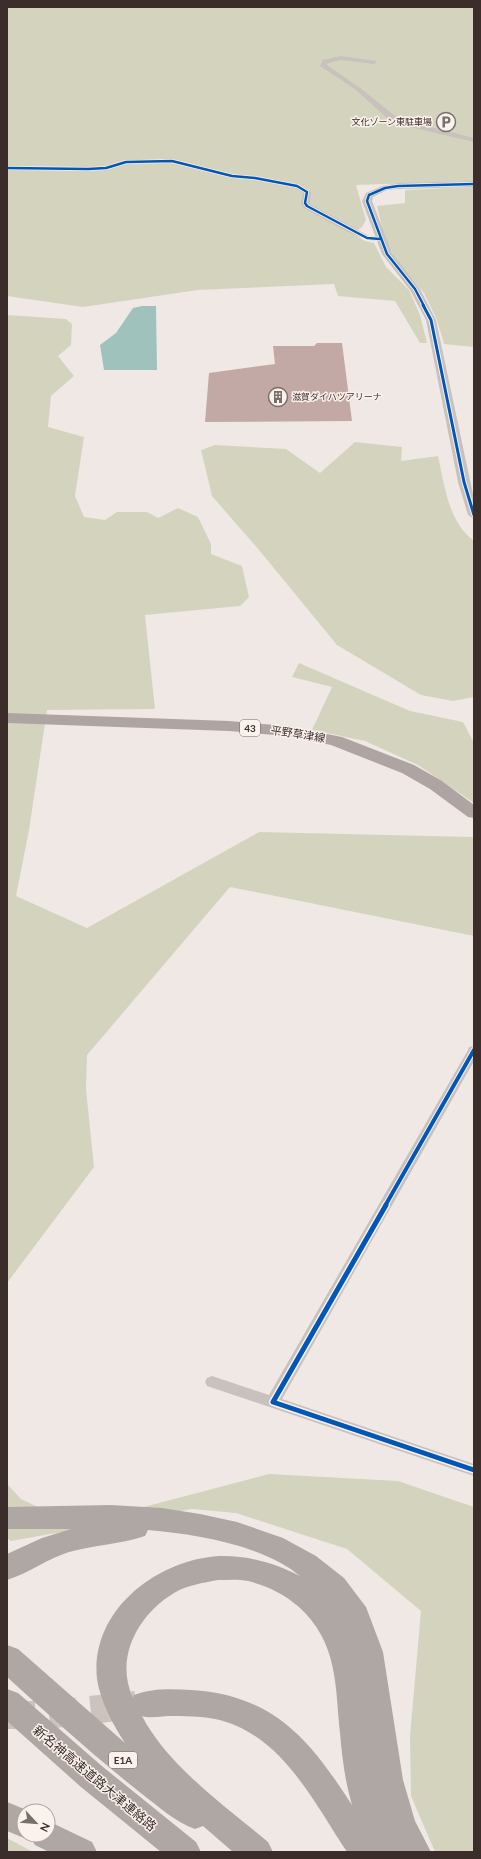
<svg xmlns="http://www.w3.org/2000/svg" width="481" height="1859" font-family="Lato,'Noto Sans JP',sans-serif">
	<rect width="100%" height="100%" fill="#f0e8e4"/>
	<g fill="#d4d4be">
		<path d="M7,7H474V181L356,185L366,220L362,227L353,233L365,241L374,243L386,267L409,290L420,315L427,343H420L395,301L338,296L334,284L198,290L83,307L7,296Z"/>
		<path d="M474,187V347L444,344L437,320L424,293L395,258L384,236L377,206L405,203V190Z"/>
		<path d="M7,315L66,319L72,324L71,345L58,356L74,376L51,396L48,427L84,437L75,496L84,517L105,520L117,512H147L158,518L178,508L198,517L211,544V554L242,566L249,597L240,606L145,615L155,709L47,710L29,830L16,896L87,928L259,832L474,837V936L230,887L87,1055L86,1089L94,1167L7,1283Z"/>
		<path d="M355,442L402,447L401,461L438,456C445,487 448,521 474,541V697L453,701L421,695L337,645L259,550L212,496L201,450L215,445L286,449L320,473Z"/>
		<path d="M299,663L410,711L463,722L474,743V803L418,765L365,741L312,730L332,687L292,677Z"/>
		<path d="M269,1474L398,1481L474,1507V1852H435L411,1796L410,1736L421,1611L347,1549L236,1513L192,1509L11,1541L7,1538V1484L21,1499L75,1525Z"/>
		<path d="M7,1838L33,1852H7Z"/>
	</g>
	<path fill="#a0c2bd" d="M142,306H156L157,370H104L100,345L116,333L133,308Z"/>
	<path fill="#c3a9a6" d="M317,343H342L352,421L205,422L209,373L275,364L273,346H314Z"/>
	<g fill="none" stroke-linecap="round" stroke-linejoin="round">
		<path stroke="#ccc3bf" stroke-width="28" stroke-dasharray="28 14" stroke-linecap="butt" d="M7,1715H45L136,1705"/>
		<g fill="#c9c1bd" fill-rule="evenodd">
			<path d="M341,56L376,61L377,62L374,64L341,60L328,63L327,65L360,88L394,115L407,121L474,138V142L402,125L388,119L356,90L320,66L323,60Z"/>
			<path d="M137,159H172L232,174L255,176L297,184L311,192L310,204L369,236L380,237L384,239C372,250 318,215 304,208L301,203L303,193L295,188L255,180L232,178L172,163L127,164L106,170L88,171L7,170V166C39,166 72,169 104,166C115,165 125,160 137,159Z"/>
			<path d="M474,1046V1061L282,1399L474,1464V1476L207,1386L205,1382L207,1378L212,1376L269,1395L468,1050L469,1047Z"/>
		</g>
		<path fill="#c9c1bd" fill-rule="evenodd" d="M474,181V187L398,189L387,190L373,197L372,201L392,253L420,289L436,320L474,499V519L468,515L458,482L426,320L410,290L382,254L362,201L366,193L382,186L398,183Z"/>
		<path fill="#aea5a2" fill-rule="evenodd" d="M7,713L229,721L287,726L342,737L414,765L442,781L474,805V818L468,817L430,789L402,773L331,745L287,736L229,731L7,723Z"/>
		<g fill="#afa7a3" fill-rule="evenodd">
			<path d="M111,1505L162,1508L200,1514L237,1522L283,1538L316,1556L344,1578L366,1607L383,1652L403,1780L415,1821L431,1852H347C313,1801 281,1733 215,1719C200,1716 184,1716 169,1716C161,1716 150,1719 142,1716C168,1766 225,1806 268,1842L273,1852H233L203,1826L195,1829C175,1822 158,1806 142,1794C95,1757 51,1717 7,1677V1645L18,1649L125,1743C113,1725 100,1700 97,1679C90,1611 156,1560 219,1556C247,1555 275,1563 300,1576C263,1545 195,1534 148,1530L145,1536C121,1544 94,1545 69,1552C47,1559 29,1573 7,1580V1554L42,1538L71,1529H7V1507ZM218,1580C228,1580 239,1579 248,1581C268,1586 284,1594 299,1607C338,1643 335,1684 340,1733C342,1757 345,1781 352,1805C310,1740 274,1695 191,1690C172,1689 152,1688 134,1695L133,1698C114,1657 139,1614 174,1593C187,1585 203,1583 218,1580Z"/>
			<path d="M7,1689L18,1693L103,1767L196,1842L201,1852H161L81,1787L7,1721Z"/>
			<path d="M7,1802L29,1811H24V1835H48V1821L92,1842L97,1852H49L35,1845L30,1836L24,1838L7,1831Z"/>
		</g>
		<defs>
			<g id="cycleway-far3">
				<path d="M7,168L88,169L106,168L126,162L172,161L232,176L255,178L297,186L307,192L305,203L307,206L367,238L380,239"/>
				<path d="M424,306L415,289L387,254L367,201L369,195L385,188L398,186L474,184"/>
			</g>
			<path id="cycleway-far2" d="M423,305L431,320L464,482L474,515"/>
			<path id="cycleway-far1" d="M385,1206L474,1050"/>
			<path id="cycleway" d="M386,1205L273,1402L474,1470"/>
		</defs>
		<use href="#cycleway-far3" stroke="#fbf2ed" stroke-width="4"/>
		<use href="#cycleway-far2" stroke="#fbf2ed" stroke-width="5"/>
		<use href="#cycleway-far1" stroke="#fbf2ed" stroke-width="6"/>
		<use href="#cycleway" stroke="#fbf2ed" stroke-width="8"/>
		<use href="#cycleway-far3" stroke="#0057b8" stroke-width="2.5"/>
		<use href="#cycleway-far2" stroke="#0057b8" stroke-width="3"/>
		<use href="#cycleway-far1" stroke="#0057b8" stroke-width="4"/>
		<use href="#cycleway" stroke="#0057b8" stroke-width="5"/>
	</g>
	<defs>
		<symbol id="parking-ring" viewBox="-11 -11 22 22"><circle r="9.5" fill="#fbf2ed" stroke="#7a6e6b" stroke-width="1.5"/><path d="M-3.5-5.5H1a3.5 3.5 0 0 1 0 7H-1V5.5H-3.5ZM-1-3.4V-.6H.8a1.4 1.4 0 0 0 0-2.8Z" fill="#7a6e6b"/></symbol>
		<symbol id="building-ring" viewBox="-11 -11 22 22"><circle r="9.5" fill="#fbf2ed" stroke="#7a6e6b" stroke-width="1.5"/><path d="M-4-6H4V6H1V3H-1V6H-4ZM-2.5-4.3h1.7v1.8h-1.7ZM.8-4.3h1.7v1.8H.8ZM-2.5-1h1.7V.8h-1.7ZM.8-1h1.7V.8H.8Z" fill="#7a6e6b"/></symbol>
	</defs>
	<g fill-rule="evenodd">
		<use href="#parking-ring" x="435" y="111" width="22" height="22"/>
		<use href="#building-ring" x="267" y="386" width="22" height="22"/>
	</g>
	<g text-anchor="middle" stroke-width="3" stroke-linejoin="round" paint-order="stroke">
		<g font-size="9" fill="#3b2d2a" stroke="#fbf2ed" text-anchor="end">
			<text x="432" y="125">文化ゾーン東駐車場</text>
			<text x="292" y="400" text-anchor="start">滋賀ダイハツアリーナ</text>
		</g>
		<g fill="#fbf2ed" stroke="#756864" stroke-width="1">
			<rect x="240" y="720" width="20" height="16" rx="3"/>
			<rect x="109" y="1752" width="28" height="16" rx="3"/>
		</g>
		<g font-size="10" font-weight="bold" fill="#3b2d2a">
			<text x="250" y="732">43</text>
			<text x="123" y="1764">E1A</text>
		</g>
		<g font-size="11" fill="#3b2d2a" stroke="#fbf2ed">
			<text transform="translate(298 734) rotate(9)" y="4">平野草津線</text>
		</g>
		<g font-size="13" fill="#3b2d2a" stroke="#fbf2ed">
			<text transform="translate(95 1778) rotate(40)" y="5">新名神高速道路大津連絡路</text>
		</g>
	</g>
	<rect width="481" height="1859" fill="none" stroke="#3b2d2a" stroke-width="16"/>
	<g transform="translate(36 1823) rotate(116)"><circle r="19" fill="#fbf2ed" stroke="#aea39f"/>
	<path d="M0-3L7 15L0 10L-7 15Z" fill="#7a6e6b"/>
	<text y="-6" font-size="11" font-weight="bold" text-anchor="middle" fill="#3b2d2a">N</text>
	</g>
</svg>
